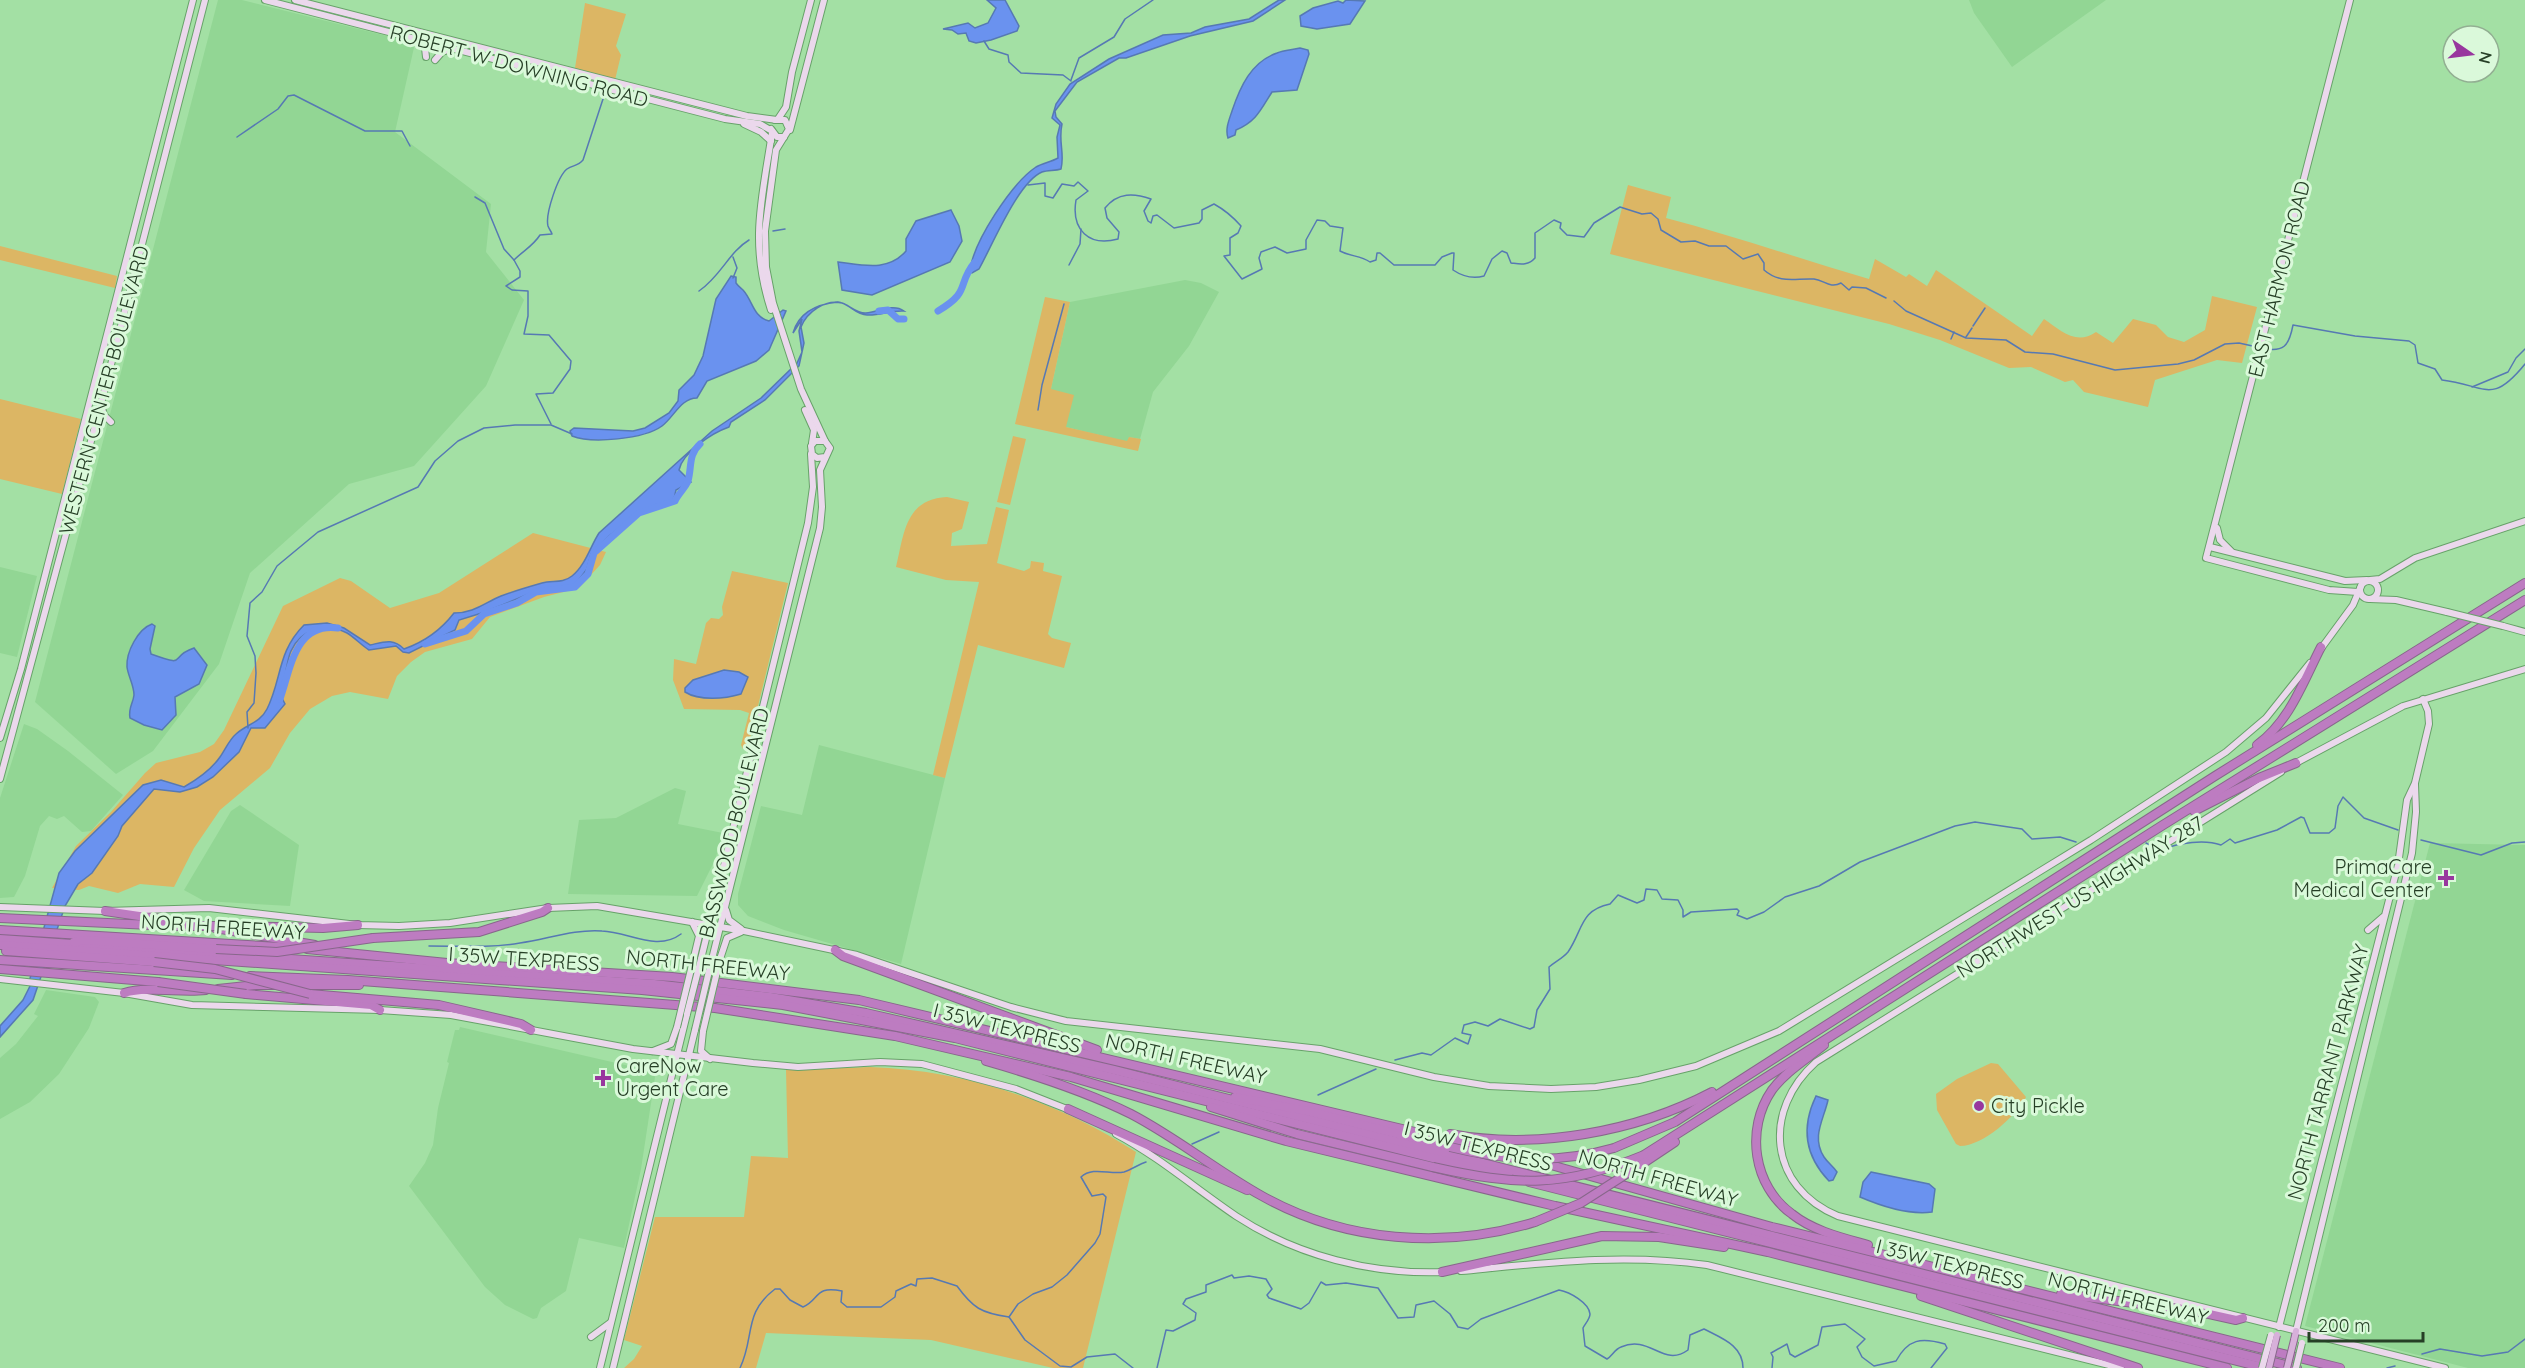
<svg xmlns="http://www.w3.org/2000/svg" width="2525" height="1368" font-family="Quicksand,sans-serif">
	<rect width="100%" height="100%" fill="#a3e0a4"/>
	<g fill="#92d694">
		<path d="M218,0H242L415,43L395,132L491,204L486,252L524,300L486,386L414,466L349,484L250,573L219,664L153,751L116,774L35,702Z"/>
		<path d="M1969,0H2106L2012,67L1974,13Z"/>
		<path d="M1185,280L1201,283L1219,292L1189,346L1153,392L1140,439L1129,437L1128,442L1066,427L1051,389L1070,302Z"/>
		<path d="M0,567L37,576L17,657L0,653Z"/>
		<path d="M24,724L37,729L68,751L123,795L91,831L82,832L64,816L57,819L49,816L40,826L25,876L14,897L0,898V798Z"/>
		<path d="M819,745L945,778L901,964L784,930L748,916L738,905V894L761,806L802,815Z"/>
		<path d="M675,788L686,791L678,824L723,833L715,860L697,896L568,894L579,820L616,818Z"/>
		<path d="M240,805L299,845L290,906L204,901L184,890L231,811Z"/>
		<path d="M2430,843L2525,845V1368H2468L2305,1326Z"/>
		<path d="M46,990L95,997L99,1002L89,1028L59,1074L30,1102L0,1119V1058L16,1044L38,1016L34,1014Z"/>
		<path d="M460,1027L651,1071L655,1077L641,1169L624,1248L579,1238L566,1291L541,1308L537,1318L533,1319L505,1305L485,1287L409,1186L425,1163L433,1145L438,1108L449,1063L447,1062L455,1030H459Z"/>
	</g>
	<g fill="#dcb664">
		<path d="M585,3L626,14L616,46L621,55L615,80L575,68Z"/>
		<path d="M1628,185L1671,197L1666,218C1734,236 1801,259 1869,279L1875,259L1906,277L1909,274L1927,286L1936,270L2032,336L2044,319C2060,330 2076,346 2096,332L2113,343L2133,319L2156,325L2168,337L2184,342L2205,330L2212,296L2257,307L2242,363L2217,360L2155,380L2148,407L2084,392L2073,380L2065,382L2031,367L2009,368L1940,340L1889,324L1610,254Z"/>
		<path d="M0,246L117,276L115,288L0,260Z"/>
		<path d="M1045,297L1070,302L1051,389L1074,395L1066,427L1127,441L1129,437L1141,439L1138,451L1015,424Z"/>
		<path d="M0,399L81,419L62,494L0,479Z"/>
		<path d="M1013,436L1026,439L1010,505L997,502Z"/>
		<path d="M947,497L969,502L962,529L952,533L951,546L987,544L996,507L1009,510L997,563L1024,571L1030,568L1031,561L1044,563L1043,571L1062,576L1048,634L1052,638L1071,643L1064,668L978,645L945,778L933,775L979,582L946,580L896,567C904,534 905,499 947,497Z"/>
		<path d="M533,533L606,552L600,565L579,588L544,597L490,617L472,639L425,652L411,662L397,676L388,699L350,692L332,696L310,709L290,733L270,768L220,810L194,848L174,887L140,884L118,893L89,886L79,890L52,888L76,846L111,812L145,773L156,763L200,752L214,744L224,730L283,606L340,578L351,581L390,608L439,593Z"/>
		<path d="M732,571L788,583L749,743L743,749L741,745L749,713L740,710L684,709L673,680L674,659L696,664L706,623L711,618L719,619L723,615L722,607Z"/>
		<path d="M1991,1063L1998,1064L2026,1097C2016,1116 1983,1146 1960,1146L1956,1144L1937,1110L1936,1094L1957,1079Z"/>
		<path d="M870,1067C964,1070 1057,1101 1136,1152L1083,1368H1053L931,1340L766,1333L756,1368H624L634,1359L642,1346L624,1340L655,1217H744L751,1156L788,1158L786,1070Z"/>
	</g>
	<g fill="#6a92ef" stroke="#5679b3" stroke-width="1.5">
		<path d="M987,0H1005L1019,26L1017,31L991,40L976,43L969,41L966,33L958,34L952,30L943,29L968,23L975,28L988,23L996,8Z"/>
		<path d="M1279,0H1285L1253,21L1190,36L1126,58H1119L1077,82L1055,111L1056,117L1062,124C1058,142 1065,153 1061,169C1055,171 1048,170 1042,172C1018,182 992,246 979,269L972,273L970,272C972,243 1012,183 1036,167C1043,163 1051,162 1058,158L1057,137L1060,125L1052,118L1056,104L1070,84L1109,59L1163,35L1191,33L1205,27L1249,19Z"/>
		<path d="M1346,0L1365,1L1350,24L1317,29L1301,26L1300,16L1313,8L1338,1L1343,3Z"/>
		<path d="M1300,48L1308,50L1309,54L1297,90L1272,92C1261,109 1257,121 1236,130L1235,135L1228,138C1225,129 1229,120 1232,111C1240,87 1251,62 1277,53C1284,50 1292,50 1300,48Z"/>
		<path d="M951,210L959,226L962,241L950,262L872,295L842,290L838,262C863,265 888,272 906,251V239L916,221Z"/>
		<path d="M731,276L736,277V283C738,286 741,288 743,290C753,301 753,317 769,321L783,310L786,311L769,350L756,361L707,381L697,398C681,398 674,417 662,426C644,439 592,444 572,436L570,431L574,428L633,431L645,428L669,413L678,401L679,390L694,375L703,356L716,299Z"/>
		<path d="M838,302C848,303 856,314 866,313C878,312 893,303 904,311C891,310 879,316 867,315C857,315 851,306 842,303C825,299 807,312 801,327L804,343L799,366L765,400L731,422L729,427C712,433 683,452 679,470L691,482L676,490L674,499L635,516L609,536L591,554L587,569L575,585L536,591L485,612L459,620L455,630L409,653L403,652L396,646L369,650C361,645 354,637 347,633C326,622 300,630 291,651C286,662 284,686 282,698L285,704L265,728H251L239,752L213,777L197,787L180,792L154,789L122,826L118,836L92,873L78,884L65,906L33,1000L0,1037V1026L23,1000L30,986L29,982L59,873L75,851L143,785L161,780L184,787C198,779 211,770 220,757C225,750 229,740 236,734C247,724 260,723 267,709C282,679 277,652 304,625L327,623L344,628L370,645C384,642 393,638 404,649C424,642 441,630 454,613C474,613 484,603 501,596C514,591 528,587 542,583C553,580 562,584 572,576C585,566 590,547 599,533L712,431L761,398L797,363L802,352L799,331L802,319L793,333C799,311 818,304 838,302Z"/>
		<path d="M152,624L155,626L150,649L151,654C190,668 167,657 194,648L207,665L199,684L175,697L176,715L162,730L144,725L130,718C128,708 133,704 134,695C134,685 128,676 127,667C126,652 138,629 152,624Z"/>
		<path d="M724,670L739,672L748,677L741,694C725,699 699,701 685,692V688L693,680Z"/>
		<path d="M1816,1096L1828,1100C1824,1119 1811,1137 1824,1157C1828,1163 1833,1166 1837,1172L1833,1180L1829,1181C1805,1156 1801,1127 1816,1096Z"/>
		<path d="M1871,1172L1929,1184L1935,1189L1932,1212C1910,1215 1881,1206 1860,1197L1863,1182Z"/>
	</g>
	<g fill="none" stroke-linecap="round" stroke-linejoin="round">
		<g stroke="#5679b3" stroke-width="1.5">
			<path d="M984,41L989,49L1008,55L1009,62L1021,73L1063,75L1071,81"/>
			<path d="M1071,80L1079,58L1114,37L1125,19L1153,0"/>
			<path d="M237,137L278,109L288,96L294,95L365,131H402L410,146"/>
			<path d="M1028,185L1045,183V196L1053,198L1062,184L1074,186L1078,182L1088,191L1076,200C1071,230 1089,247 1118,239L1119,232L1107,218L1105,208C1118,192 1134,193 1151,199L1144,211L1148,221L1151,223L1153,216L1157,215L1174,228L1199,223L1202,219V210L1214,204C1225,210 1233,217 1241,226L1238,233L1230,238V255L1224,256L1242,279L1262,269L1259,258L1261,252L1275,247L1287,253L1306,249V240L1317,220L1325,221L1330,226L1343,228L1340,251C1351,257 1360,255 1370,262L1376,260L1377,253H1380L1394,265H1435L1442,257L1452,253H1454L1453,270C1462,276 1473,279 1484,276L1492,259L1502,251L1507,253L1511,263C1520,264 1528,266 1535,258V233L1554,220L1561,223L1560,228L1567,235L1584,237L1594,223L1620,207L1642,214L1651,213L1658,219L1661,230L1681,242L1695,241L1709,246H1726L1743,259L1758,254L1764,263V270C1780,284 1795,278 1814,279C1824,280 1830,289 1841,283L1849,290L1852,287L1866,288L1886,298"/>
			<path d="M475,197L485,203L504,249L514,260L520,271V277L506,286L512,290L528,291V316L524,334L549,335L571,361L570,369L553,393L536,394L551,424"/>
			<path d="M773,231L785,229"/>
			<path d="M733,257L737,268L733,278"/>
			<path d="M514,260C524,250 533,246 540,235L552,234C551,231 549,229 548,226C545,214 558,176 567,169C573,165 578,166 583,160L603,99"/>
			<path d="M1069,265L1080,244L1081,229"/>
			<path d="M699,291C721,276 729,252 749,240"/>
			<path d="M1894,301L1906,311L1966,338L2006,340L2025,352L2053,354L2115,370L2178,364L2194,360L2225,344L2239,343L2257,347"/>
			<path d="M1973,326L1985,308"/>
			<path d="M1966,337L1972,328"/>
			<path d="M1951,339L1954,332"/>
			<path d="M2261,348C2284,353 2289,346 2293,325L2355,336L2409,341L2415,345L2418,363L2435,369L2442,380C2486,385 2491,406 2525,364"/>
			<path d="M2472,387L2508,372L2516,358L2525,349"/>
			<path d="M1038,410L1042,385L1064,304"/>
			<path d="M248,728L247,712L254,703L256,673L255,656L247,636L250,603L262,592L277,566L318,532L418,487L435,461L458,441L484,428L515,425H551L572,434"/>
			<path d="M2421,840L2481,855L2512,843L2525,842"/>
			<path d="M2146,843L2155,848"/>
			<path d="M2163,849C2180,843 2204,839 2221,845L2230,839L2235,843L2277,830L2301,817L2304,818L2310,833H2329L2335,828L2338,806L2343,797L2364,818L2398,830"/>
			<path d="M429,946C460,946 490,948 520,943C548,939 574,929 602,931C629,932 657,952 681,934"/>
			<path d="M1395,1060L1422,1053L1431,1055L1455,1038L1468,1044L1471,1035L1462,1033L1464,1025L1475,1022L1488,1026L1500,1019L1530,1029L1534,1027L1537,1010L1550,989L1549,967C1555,962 1563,958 1568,952C1583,930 1580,910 1610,904L1618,895L1637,903L1644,900L1646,889L1657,890L1662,899L1678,900L1683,910V917L1691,912L1737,909L1739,911L1737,915L1747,919L1764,912L1785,897L1819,886L1860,862L1955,826L1975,822L2022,829L2032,839L2060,837L2076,842"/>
			<path d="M1318,1095L1376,1069"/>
			<path d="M1192,1144L1219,1132"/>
			<path d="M1009,1317L1025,1340L1060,1366L1071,1367L1087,1357L1115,1354L1133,1368"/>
			<path d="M2422,1354L2440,1349L2482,1356L2508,1352L2525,1339"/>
			<path d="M740,1368C755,1337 743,1313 775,1289H780L790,1300L803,1307C820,1300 814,1285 842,1291L841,1302L847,1307H881L895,1297L896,1291L911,1284L916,1286L917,1279L932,1278L957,1286C973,1308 981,1313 1009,1317L1018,1304L1033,1294L1052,1287L1067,1275L1095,1243L1100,1234L1106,1197L1103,1194L1092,1196L1081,1177C1093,1166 1110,1175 1124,1172C1131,1170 1139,1164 1146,1162"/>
			<path d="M1157,1368L1166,1330L1173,1331L1195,1320L1196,1313L1183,1304L1186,1299L1206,1292V1285L1232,1275L1234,1278L1249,1276L1266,1279L1272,1289L1267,1295L1269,1298L1301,1309L1309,1303L1321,1282L1326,1285L1346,1283L1378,1288L1398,1318L1414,1317L1416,1305L1434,1301L1450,1314L1458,1327L1468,1329L1481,1319L1559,1290C1570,1292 1589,1303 1590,1314C1590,1319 1585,1324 1583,1328L1585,1346L1607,1359C1612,1356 1615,1349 1621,1347C1650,1334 1663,1368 1688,1350L1690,1335L1704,1329C1721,1338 1743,1345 1743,1368"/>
			<path d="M1772,1368L1773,1357L1771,1353L1787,1344L1790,1354L1795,1357L1818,1345L1822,1327L1845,1324L1865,1339L1857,1347L1862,1357L1874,1366L1896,1361C1908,1339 1921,1337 1945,1344L1947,1348L1931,1368"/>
			<path d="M2387,1368L2395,1366"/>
		</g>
		<g stroke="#6a92ef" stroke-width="7">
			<path d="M879,311L888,310L898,319H904"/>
			<path d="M938,311C972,291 956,285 975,262"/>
			<path d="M425,644L466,631L484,614L517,603L536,592L575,587L588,574L594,553L639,513L675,501C678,494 686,487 688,481C692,467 688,455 700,444"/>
			<path d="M280,699C291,668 295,622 338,628"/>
		</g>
		<defs>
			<g id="secondary">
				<path d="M265,0L725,119L760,124L772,131"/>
				<path d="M295,0L747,116L777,120"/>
				<path d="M2350,0L2206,558L2329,590L2358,592"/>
				<path d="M417,40L425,48L426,57"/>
				<path d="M435,60L442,52L451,49"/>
				<path d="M778,119L786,107L792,72L811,0"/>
				<path d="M775,120H785L789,129L776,150L765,231L766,267L773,303L801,389L825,441"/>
				<path d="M744,124L761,132L771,141"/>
				<path d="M771,129L777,137H784"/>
				<path d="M790,130L824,0"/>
				<path d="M771,310C749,242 762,199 772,133"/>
				<path d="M101,405L104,415L111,422"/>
				<path d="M805,410L814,430L812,443"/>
				<path d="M2217,528L2220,540L2231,551"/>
				<path d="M2210,547L2345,581L2367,580"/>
				<path d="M2370,580L2380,579L2415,558L2525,521"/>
				<circle cx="2369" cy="590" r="9"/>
				<path d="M2370,599L2396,600L2447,612"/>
				<path d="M2503,626L2525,632"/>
				<path d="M2320,650L2353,605L2361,586"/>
				<path d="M0,738L21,669L193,0"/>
				<path d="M2294,764L2403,706L2525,669"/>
				<path d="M2281,772L1816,1062C1762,1110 1768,1187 1838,1216L2445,1368"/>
				<path d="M0,779L98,415L205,0"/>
				<path d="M0,907L105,911L209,908L358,925L399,926L450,923L548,908L597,906L744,931L857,955L1011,1007L1066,1021L1320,1049L1434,1077L1489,1086L1551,1089L1596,1087L1639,1080L1696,1066L1779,1031L2091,840L2226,752L2266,718L2310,663"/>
				<path d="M726,910L729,920L741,929"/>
				<path d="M692,922L699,936L694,957"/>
				<path d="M2368,930L2383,917"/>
				<path d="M701,959L808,523L813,487L811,454"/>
				<path d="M720,959L727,938L741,932"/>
				<path d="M710,967L820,528L822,507L820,470L830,448L825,441H815L811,446L812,454L817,458L825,457"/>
				<path d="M0,979L124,993L192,1005L380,1010L451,1015L633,1049L753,1063L798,1067L880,1062L922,1064L1016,1089L1072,1111"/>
				<path d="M703,1031L701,1051L710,1059"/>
				<path d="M653,1051L671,1044L677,1027"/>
				<path d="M1116,1134C1159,1157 1196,1189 1236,1216C1297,1256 1372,1275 1445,1272"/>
				<path d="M1461,1271C1544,1263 1623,1253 1707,1265L2121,1368"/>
				<path d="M2279,1327L2398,865L2407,800L2415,783L2429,724L2428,711L2423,699"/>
				<path d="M2296,1331L2412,853L2416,812L2415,784"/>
				<path d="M591,1337L610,1323"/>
				<path d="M600,1368L687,1014"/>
				<path d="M613,1368L695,1030"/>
			</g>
			<path id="primary" d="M2294,1340L2296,1331"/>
			<g id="highway">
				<path d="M2257,745C2290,721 2303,682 2321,647"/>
				<path d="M2194,811L2259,778L2296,763"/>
				<path d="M105,911L194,924"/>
				<path d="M0,918L172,926"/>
				<path d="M225,926L323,928L358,925"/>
				<path d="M215,928L315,945"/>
				<path d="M0,930L295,948"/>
				<path d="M373,938L479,932L542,912L548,908"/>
				<path d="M0,939L654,984L770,997L866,1013L1114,1070L2297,1368"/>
				<path d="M74,942L85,940L211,949"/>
				<path d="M0,945L642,990L783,1005L955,1038L1509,1177"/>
				<path d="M307,949L447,963L672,977L859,1000L1516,1156"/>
				<path d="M835,950L843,956L1097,1050"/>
				<path d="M6,951L154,962"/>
				<path d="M0,960L232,975"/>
				<path d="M0,969L158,982"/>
				<path d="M250,976L348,980L715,1008L895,1036L1071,1077L1286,1141L1555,1206L1768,1252L2227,1368"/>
				<path d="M218,989L256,985H359"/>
				<path d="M124,993C150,986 179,993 206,990"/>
				<path d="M246,994L371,1005L380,1010"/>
				<path d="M310,994L439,1005L521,1024L531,1030"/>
				<path d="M1824,1045C1807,1059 1785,1072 1772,1090C1745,1129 1753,1186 1792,1214C1813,1231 1843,1238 1868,1245"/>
				<path d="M986,1061C1035,1075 1085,1091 1131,1114C1177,1138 1217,1171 1262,1196C1344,1242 1445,1250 1535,1222"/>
				<path d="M1235,1097L1307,1111L1450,1147"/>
				<path d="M1211,1107L1297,1134L1433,1167"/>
				<path d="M1068,1109L1247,1190"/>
				<path d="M1450,1134C1536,1150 1636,1132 1712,1092"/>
				<path d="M1614,1148L1675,1122L2215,776L2525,583"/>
				<path d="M1644,1155L2163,825L2525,600"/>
				<path d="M1533,1160L1772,1227L2340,1368"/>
				<path d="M1645,1162L1675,1142"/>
				<path d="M1529,1182L2265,1368"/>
				<path d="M1442,1272L1602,1236L1659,1237L1724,1247"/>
				<path d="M2061,1294L2191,1310L2236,1320L2243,1318"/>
				<path d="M1921,1296L2138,1368"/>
			</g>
		</defs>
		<use href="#secondary" stroke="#67a269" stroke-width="8"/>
		<use href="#primary" stroke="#88678b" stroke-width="8"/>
		<use href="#highway" stroke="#88678b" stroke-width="10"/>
		<use href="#secondary" stroke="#ebd8ec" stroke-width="6"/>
		<use href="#primary" stroke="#d7b0da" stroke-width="6"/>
		<use href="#highway" stroke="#bd7cc1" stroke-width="8"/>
		<defs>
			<g id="secondary-bridge">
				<path d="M2447,612L2503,626"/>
				<path d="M687,1014L701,959"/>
				<path d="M677,1027L694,957"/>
				<path d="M695,1030L710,967"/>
				<path d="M703,1031L720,959"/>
				<path d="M2262,1368L2271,1335"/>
				<path d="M2296,1368L2302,1343"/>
			</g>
			<g id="primary-bridge">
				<path d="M2269,1368L2277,1335"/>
				<path d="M2287,1368L2294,1340"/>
			</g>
			<g id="highway-bridge">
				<path d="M172,926H224"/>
				<path d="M216,949L277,952L373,938"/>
				<path d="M154,962L215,969L310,994"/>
				<path d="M158,982L246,994"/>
				<path d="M1450,1147C1506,1161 1558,1164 1614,1148"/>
				<path d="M1433,1167C1517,1186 1564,1188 1644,1155"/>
				<path d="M1535,1222L1581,1203L1645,1162"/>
			</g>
		</defs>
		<use href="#secondary-bridge" stroke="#67a269" stroke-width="8" stroke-linecap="butt"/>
		<use href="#primary-bridge" stroke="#88678b" stroke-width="8" stroke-linecap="butt"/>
		<use href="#highway-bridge" stroke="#88678b" stroke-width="10" stroke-linecap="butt"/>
		<use href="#secondary-bridge" stroke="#ebd8ec" stroke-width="6"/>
		<use href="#primary-bridge" stroke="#d7b0da" stroke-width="6"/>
		<use href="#highway-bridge" stroke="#bd7cc1" stroke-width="8"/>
	</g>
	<g fill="#98379e" stroke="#daf9da" stroke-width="2">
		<path d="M2443 869h6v6h6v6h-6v6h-6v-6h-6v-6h6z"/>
		<path d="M600 1069h6v6h6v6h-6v6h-6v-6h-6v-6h6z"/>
		<circle cx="1979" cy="1106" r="6"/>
	</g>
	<g text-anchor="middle" stroke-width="6" stroke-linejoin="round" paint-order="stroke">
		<g font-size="20" fill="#263f26" stroke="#daf9da">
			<text transform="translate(519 66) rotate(15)" y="7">ROBERT W DOWNING ROAD</text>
			<text transform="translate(2279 279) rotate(-76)" y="7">EAST HARMON ROAD</text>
			<text transform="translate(104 390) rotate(-75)" y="7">WESTERN CENTER BOULEVARD</text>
			<text transform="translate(734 823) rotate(-76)" y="7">BASSWOOD BOULEVARD</text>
			<text transform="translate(2080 897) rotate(-32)" y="7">NORTHWEST US HIGHWAY 287</text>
			<text transform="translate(223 927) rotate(4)" y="7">NORTH FREEWAY</text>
			<text transform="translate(524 959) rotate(4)" y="7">I 35W TEXPRESS</text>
			<text transform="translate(708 965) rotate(6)" y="7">NORTH FREEWAY</text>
			<text transform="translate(1007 1028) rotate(14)" y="7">I 35W TEXPRESS</text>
			<text transform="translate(1186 1059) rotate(13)" y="7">NORTH FREEWAY</text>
			<text transform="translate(2328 1072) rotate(-75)" y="7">NORTH TARRANT PARKWAY</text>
			<text transform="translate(1478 1146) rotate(14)" y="7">I 35W TEXPRESS</text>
			<text transform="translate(1658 1178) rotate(16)" y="7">NORTH FREEWAY</text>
			<text transform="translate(1950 1264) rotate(14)" y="7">I 35W TEXPRESS</text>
			<text transform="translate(2128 1298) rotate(14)" y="7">NORTH FREEWAY</text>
		</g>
		<g font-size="20" fill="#263f26" stroke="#daf9da" text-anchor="start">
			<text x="2432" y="874" text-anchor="end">PrimaCare<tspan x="2432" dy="23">Medical Center</tspan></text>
			<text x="616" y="1073">CareNow<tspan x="616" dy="23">Urgent Care</tspan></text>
			<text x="1991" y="1113">City Pickle</text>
		</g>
	</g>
	<g transform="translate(2471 54) rotate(104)"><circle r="28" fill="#daf9da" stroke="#92af92" stroke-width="1.5"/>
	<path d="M0-4.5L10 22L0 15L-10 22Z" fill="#98379e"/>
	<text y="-9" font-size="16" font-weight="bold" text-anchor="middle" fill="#263f26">N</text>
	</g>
	<path d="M2309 1332v9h114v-9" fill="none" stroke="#263f26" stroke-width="3"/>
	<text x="2318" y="1332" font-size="18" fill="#263f26" stroke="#daf9da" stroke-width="4.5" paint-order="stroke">200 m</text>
</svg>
